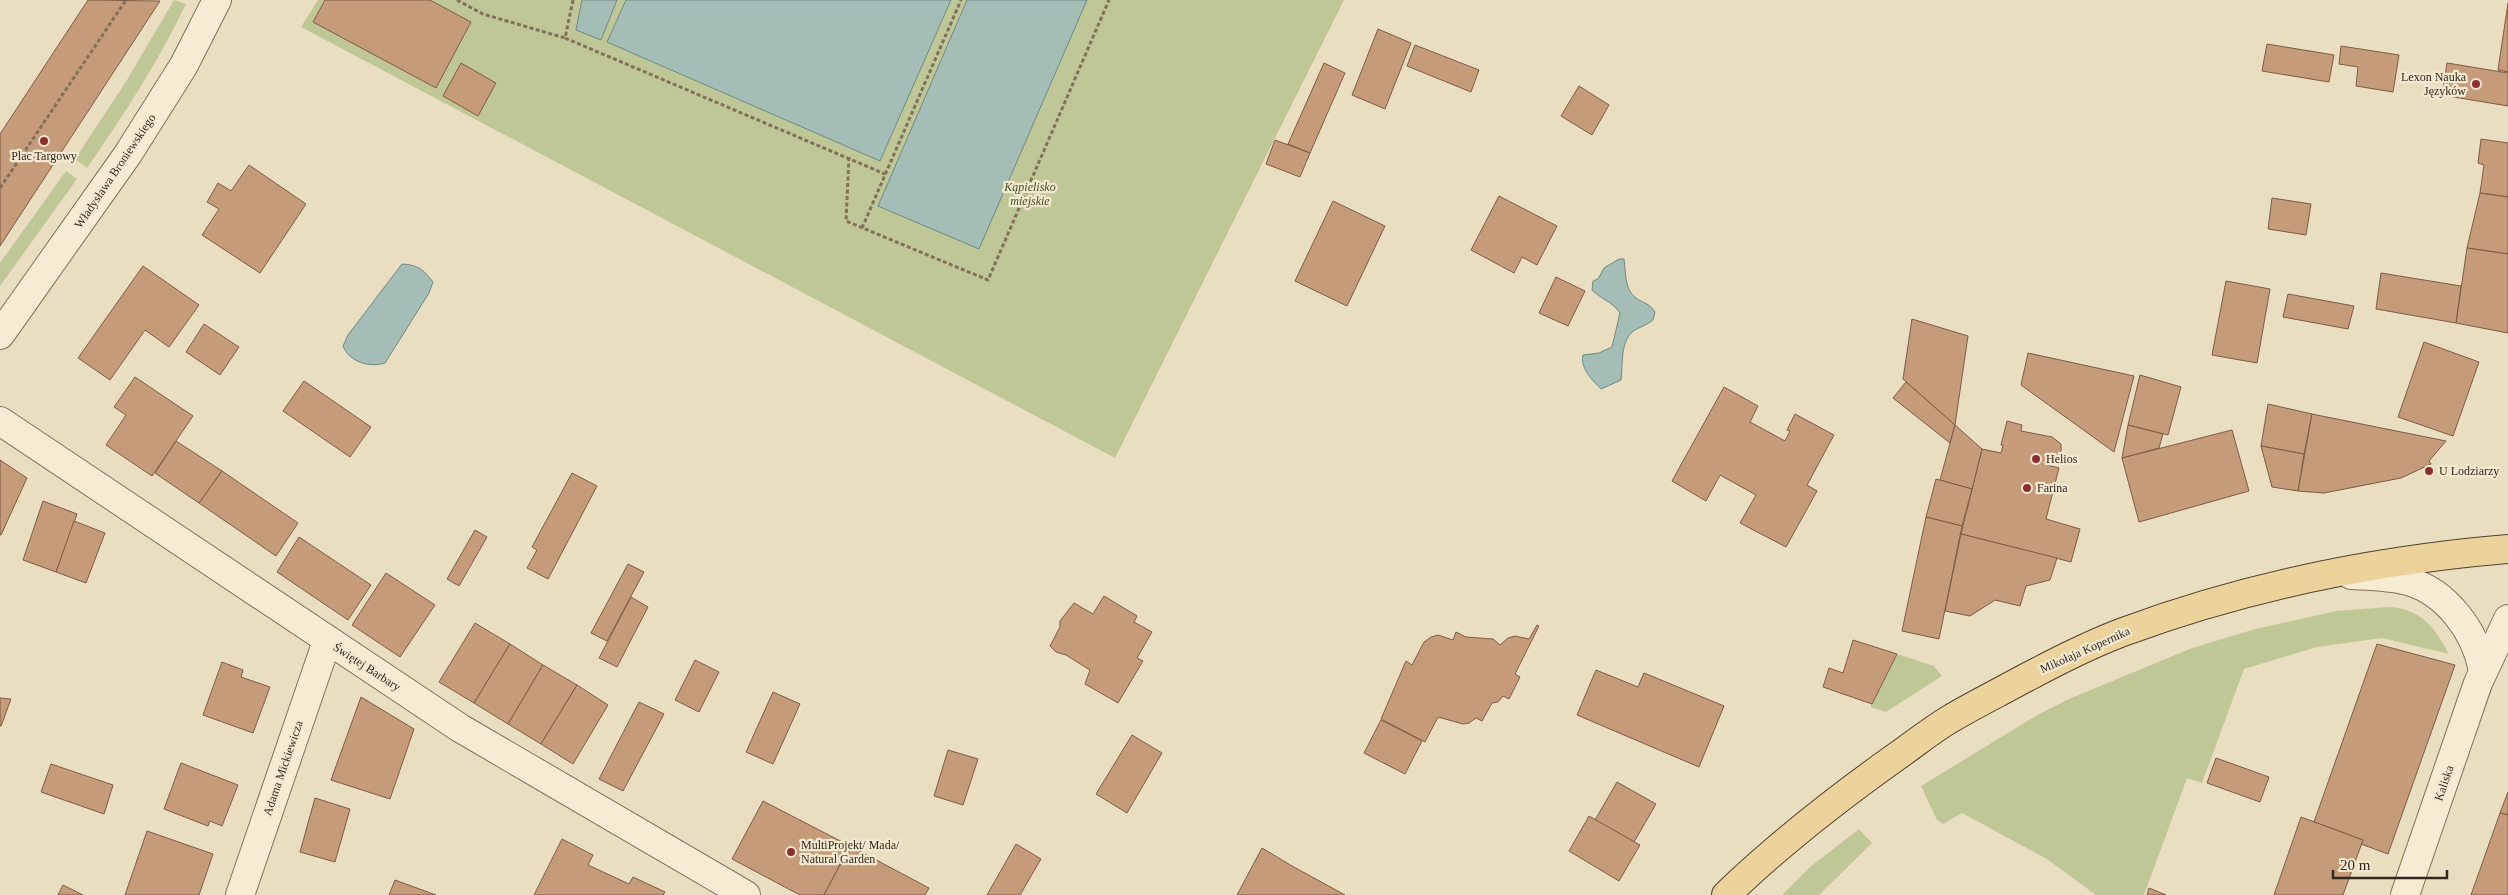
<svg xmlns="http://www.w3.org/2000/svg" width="2508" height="895" font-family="'Times New Roman',serif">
	<rect width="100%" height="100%" fill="#eadec1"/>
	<g fill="#c0c797">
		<path d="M174,0L186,4C158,62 124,115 87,168L75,159L127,80Z"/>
		<path d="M318,0H1344L1115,458L301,27Z"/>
		<path d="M66,171L77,179L0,286V263Z"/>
		<path d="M2389,607C2422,609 2435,628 2449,654L2382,638L2317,647L2244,669L2202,783L2187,778L2144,895H2096L2047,859L1962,813L1943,824L1937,820L1921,786L2039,714L2069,699L2192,648L2252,630L2336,611Z"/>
		<path d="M1897,654L1934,666L1942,676L1886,712L1870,707Z"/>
		<path d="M1859,829L1872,843L1819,895H1782L1810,867Z"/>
	</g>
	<g fill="#a4bdb6" stroke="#6c8a83">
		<path d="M582,0H617L601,40L576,30Z"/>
		<path d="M626,0H951L880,161L607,42Z"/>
		<path d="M967,0H1087L979,249L878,206Z"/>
		<path d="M1619,259H1624C1626,272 1624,289 1636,298C1644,304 1648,302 1655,312L1653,320C1647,325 1637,328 1632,332C1620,344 1623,365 1621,380L1601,389C1592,380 1580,368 1583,355L1599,353L1612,347L1620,313C1613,302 1601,299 1592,290L1593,281L1598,279L1604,268Z"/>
		<path d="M402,264C418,265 423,269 433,282L429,293L385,363C370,368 349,362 343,346L348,335Z"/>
	</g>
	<g fill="#c59b7a" stroke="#7f5b42">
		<path d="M88,0L160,1L0,246V134Z"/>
		<path d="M325,0H430L471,22L436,88L313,22Z"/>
		<path d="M2508,3V72L2498,70Z"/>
		<path d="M1378,29L1411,43L1385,109L1352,95Z"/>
		<path d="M2267,44L2334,55L2329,82L2262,71Z"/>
		<path d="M1415,45L1479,70L1471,92L1407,66Z"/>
		<path d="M2341,46L2399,55L2393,92L2356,86L2358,67L2339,64Z"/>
		<path d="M461,63L496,83L478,116L443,96Z"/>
		<path d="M1324,63L1345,73L1310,153L1288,144Z"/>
		<path d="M2447,63L2508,73V106L2442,95Z"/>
		<path d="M1579,86L1609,105L1592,135L1561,116Z"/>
		<path d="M2481,139L2508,143V197L2480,193L2484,165L2478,163Z"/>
		<path d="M1275,140L1310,153L1300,177L1266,164Z"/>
		<path d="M249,165L306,204L260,273L202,235L219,209L207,202L218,183L231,191Z"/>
		<path d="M2480,193L2508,197V254L2467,248Z"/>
		<path d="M1499,196L1557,226L1537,265L1522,257L1514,273L1471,250Z"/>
		<path d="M2272,198L2311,204L2306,235L2268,229Z"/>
		<path d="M1333,201L1385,226L1347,306L1295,281Z"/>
		<path d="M2467,248L2508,254V333L2456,323Z"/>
		<path d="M143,266L199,305L169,347L145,330L110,380L78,358Z"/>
		<path d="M2381,273L2461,286L2456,323L2376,309Z"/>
		<path d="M1556,277L1585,291L1568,326L1539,313Z"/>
		<path d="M2226,281L2270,289L2257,363L2212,355Z"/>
		<path d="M2288,294L2354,306L2348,329L2283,317Z"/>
		<path d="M1912,319L1968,336L1955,425L1903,379Z"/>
		<path d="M204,324L239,347L220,375L186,352Z"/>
		<path d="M2424,342L2479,362L2453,436L2398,417Z"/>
		<path d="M2028,353L2134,376L2114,452L2021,385Z"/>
		<path d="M2140,375L2181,387L2168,435L2128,425Z"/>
		<path d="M135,377L193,416L152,476L106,445L126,415L114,407Z"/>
		<path d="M304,381L371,427L350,457L283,411Z"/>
		<path d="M1906,382L1955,425L1950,443L1893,398Z"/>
		<path d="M1724,387L1758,406L1750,422L1785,441L1790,431L1787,430L1795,414L1834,435L1807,485L1817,491L1786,547L1740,523L1756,495L1720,475L1706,501L1672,481Z"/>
		<path d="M2268,404L2312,414L2304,454L2261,446Z"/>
		<path d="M2312,414L2446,441L2429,461L2431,464L2401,478L2324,493L2298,491Z"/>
		<path d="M2007,421L2022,425L2021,431L2052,437L2061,444V453L2058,456L2049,457L2047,465L2059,468L2046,519L2080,529L2071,562L1961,534L1982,449L2001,453L2003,445H2001Z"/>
		<path d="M1955,425L1982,449L1972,489L1940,480Z"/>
		<path d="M2128,425L2163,434L2159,448L2122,458Z"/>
		<path d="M2232,430L2249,491L2139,522L2122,458Z"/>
		<path d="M176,441L222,471L199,503L155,473Z"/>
		<path d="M2261,446L2304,454L2298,491L2272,487Z"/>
		<path d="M0,460L27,478L1,535H0Z"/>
		<path d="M222,471L298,523L276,556L199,503Z"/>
		<path d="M572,473L597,486L548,579L527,568L537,550L532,547Z"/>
		<path d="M1936,479L1972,489L1962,526L1926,517Z"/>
		<path d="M43,501L77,514L56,572L23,560Z"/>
		<path d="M1926,517L1962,526L1939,639L1902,631Z"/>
		<path d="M74,521L105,533L86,583L56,572Z"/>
		<path d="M475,530L487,537L459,586L447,579Z"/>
		<path d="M1961,534L2057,558L2050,580L2026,586L2020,606L1995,600L1970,616L1945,611Z"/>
		<path d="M299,537L371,585L348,620L277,572Z"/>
		<path d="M628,564L644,572L607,641L591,633Z"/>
		<path d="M386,573L435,605L400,657L352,625Z"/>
		<path d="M1104,596L1137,616L1134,622L1152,632L1137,658L1143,661L1118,703L1085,684L1090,670L1066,655L1056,652L1050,646L1060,627V621L1074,603L1093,614Z"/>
		<path d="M631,597L648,607L617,667L599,658Z"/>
		<path d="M475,623L510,644L474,703L439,682Z"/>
		<path d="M1537,625L1539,626L1515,674L1520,677L1509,699L1503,696L1498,702L1492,703L1482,721L1476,718L1469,723L1463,724L1438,717L1425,742L1381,719L1406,661L1412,665L1424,642L1431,637L1438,635L1453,640L1456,632L1466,637L1493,639L1500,645L1508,638L1515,636L1529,639Z"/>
		<path d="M1853,640L1897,654L1872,704L1823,687L1829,668L1843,673Z"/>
		<path d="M510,644L543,665L508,724L474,703Z"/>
		<path d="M2377,644L2455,665L2388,854L2361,844L2363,840L2314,822Z"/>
		<path d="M695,660L719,672L699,712L675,700Z"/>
		<path d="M222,662L243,670L241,677L270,687L253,733L203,715Z"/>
		<path d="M543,665L577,685L541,744L508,724Z"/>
		<path d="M1596,670L1638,687L1644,673L1724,706L1699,767L1577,715Z"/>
		<path d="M577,685L608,705L573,764L541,744Z"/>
		<path d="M773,692L800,704L773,764L746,752Z"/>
		<path d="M361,697L414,729L390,799L331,780Z"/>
		<path d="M0,698L11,699L1,726H0Z"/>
		<path d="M639,702L664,714L623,791L599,779Z"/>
		<path d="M1381,720L1422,741L1405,774L1364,753Z"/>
		<path d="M1132,735L1162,753L1127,813L1096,794Z"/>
		<path d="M948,750L978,759L963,805L934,796Z"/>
		<path d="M2216,758L2269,777L2260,802L2207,783Z"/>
		<path d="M181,763L238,785L222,826L210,821L208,826L164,809Z"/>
		<path d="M51,764L113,785L104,814L41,792Z"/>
		<path d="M1617,782L1656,804L1634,842L1595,820Z"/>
		<path d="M2508,792V815L2500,813Z"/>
		<path d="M315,798L350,809L335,862L300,852Z"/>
		<path d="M763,801L850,846L824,895H800L732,859Z"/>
		<path d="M2500,813L2508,815V895H2471Z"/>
		<path d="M1589,816L1640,845L1619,881L1569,851Z"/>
		<path d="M2301,817L2363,840L2343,895H2274Z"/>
		<path d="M147,831L213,854L199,895H125Z"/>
		<path d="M562,839L593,855L588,865L629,884L633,877L665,892L663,895H534Z"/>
		<path d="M1016,844L1041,859L1020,895H987Z"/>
		<path d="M850,846L929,888L925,895H824Z"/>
		<path d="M1262,848L1292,866L1345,895H1237Z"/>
		<path d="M395,880L436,895H389Z"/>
		<path d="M63,885L83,895H58Z"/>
		<path d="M2149,888L2166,895H2147Z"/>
	</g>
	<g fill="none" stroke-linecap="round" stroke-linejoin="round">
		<defs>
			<g id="minor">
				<path d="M0,335L128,154L184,65L217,0"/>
				<path d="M0,421L460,728L746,895"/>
				<path d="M2351,575C2370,576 2389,576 2408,581C2447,592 2476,632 2483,671"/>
				<path d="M240,895L327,641"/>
				<path d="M2405,895L2478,683L2508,619"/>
			</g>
			<path id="major" d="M1726,895C1778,845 1834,801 1893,759C1912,746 1930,731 1950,719C1972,706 1994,695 2016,683C2050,665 2086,646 2123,632C2247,586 2377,560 2508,549"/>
		</defs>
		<use href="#minor" stroke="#82705a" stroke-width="30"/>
		<use href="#major" stroke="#503f2e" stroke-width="30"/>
		<g stroke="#82705a" stroke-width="3" stroke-dasharray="4 2.5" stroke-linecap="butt">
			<path d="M457,0L483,14L565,38"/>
			<path d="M573,0L565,38L885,174"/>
			<path d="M849,157L846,221L988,280L1109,0"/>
			<path d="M0,188L126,0"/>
			<path d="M862,228L961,0"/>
		</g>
		<use href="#minor" stroke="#f6ecd4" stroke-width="28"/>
		<use href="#major" stroke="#ebd39b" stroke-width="28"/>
	</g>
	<g fill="#8c302f" stroke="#f2e9d0" stroke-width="2">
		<circle cx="2476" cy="84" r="5"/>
		<circle cx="44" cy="141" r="5"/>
		<circle cx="2036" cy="459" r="5"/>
		<circle cx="2429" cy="471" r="5"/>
		<circle cx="2027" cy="488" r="5"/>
		<circle cx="791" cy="852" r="5"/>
	</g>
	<g text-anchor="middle" stroke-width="4.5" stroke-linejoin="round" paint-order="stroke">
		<g font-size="12" fill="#33281d" stroke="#f2e9d0" text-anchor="start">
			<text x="2466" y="81" text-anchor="end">Lexon Nauka<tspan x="2466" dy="14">Języków</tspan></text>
			<text x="44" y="160" text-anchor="middle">Plac Targowy</text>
			<text x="2046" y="463">Helios</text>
			<text x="2439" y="475">U Lodziarzy</text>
			<text x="2037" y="492">Farina</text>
			<text x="801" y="849">MultiProjekt/ Mada/<tspan x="801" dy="14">Natural Garden</tspan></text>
		</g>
		<g font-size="12" fill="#33281d" stroke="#f2e9d0">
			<text transform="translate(115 171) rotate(-56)" y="4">Władysława Broniewskiego</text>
			<text transform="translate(2085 650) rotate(-24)" y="4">Mikołaja Kopernika</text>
			<text transform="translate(367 667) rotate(33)" y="4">Świętej Barbary</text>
			<text transform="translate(283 768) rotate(-71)" y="4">Adama Mickiewicza</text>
			<text transform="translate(2444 783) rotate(-71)" y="4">Kaliska</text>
		</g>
		<g font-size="12" font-style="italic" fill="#434e26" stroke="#f2e9d0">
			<text x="1030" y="191">Kąpielisko<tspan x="1030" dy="14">miejskie</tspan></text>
		</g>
	</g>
	<path d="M2333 870v8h114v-8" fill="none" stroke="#33281d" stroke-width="2.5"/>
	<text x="2340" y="870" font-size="15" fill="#33281d" stroke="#f2e9d0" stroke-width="4" paint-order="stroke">20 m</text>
</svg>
